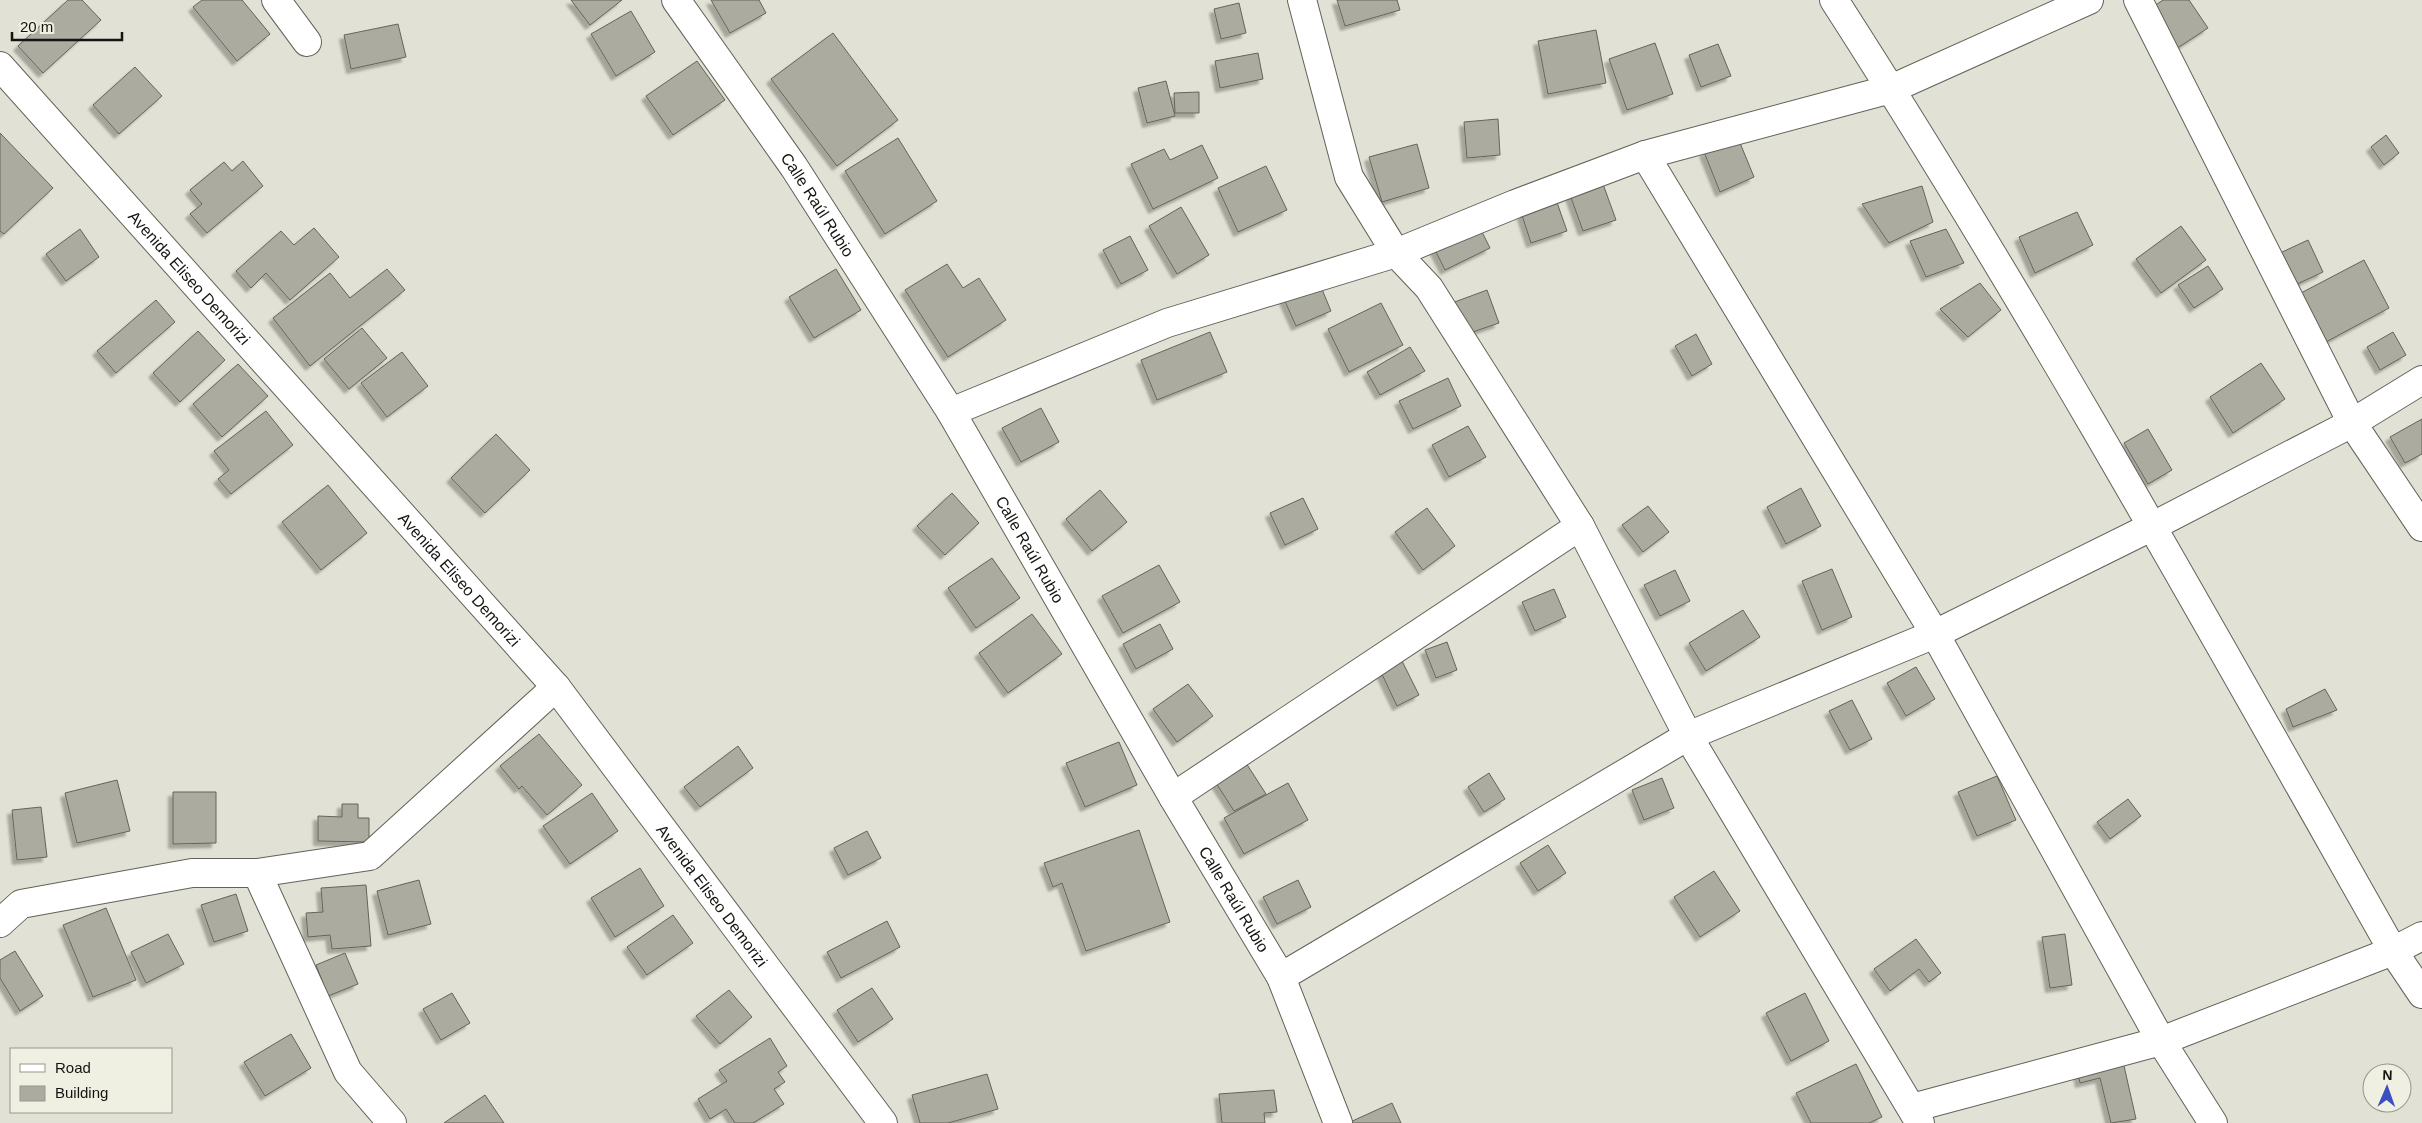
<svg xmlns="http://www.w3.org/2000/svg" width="2422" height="1123" font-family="Arial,sans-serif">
	<defs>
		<filter id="shadow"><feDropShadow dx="-4.5" dy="4.5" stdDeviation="1" flood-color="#0004"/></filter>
	</defs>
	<rect width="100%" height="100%" fill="#e2e1d5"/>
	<g fill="#abab9f" stroke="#656459" filter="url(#shadow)">
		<path d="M68,0H82L101,20L43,73L18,46Z"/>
		<path d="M202,0H242L270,34L237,61L193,7Z"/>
		<path d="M571,0H622L590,25Z"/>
		<path d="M711,0H759L766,13L730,33Z"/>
		<path d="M1337,0H1397L1400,10L1345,26Z"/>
		<path d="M2163,0H2189L2208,28L2176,49L2150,9Z"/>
		<path d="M1239,3L1246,33L1221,39L1214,9Z"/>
		<path d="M631,11L655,52L616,76L591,34Z"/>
		<path d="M398,24L406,57L351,69L344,35Z"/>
		<path d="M1596,30L1606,83L1548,94L1538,41Z"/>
		<path d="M833,33L898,120L837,166L771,79Z"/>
		<path d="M1655,43L1673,94L1627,110L1609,59Z"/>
		<path d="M1718,44L1731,76L1701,87L1689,55Z"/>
		<path d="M1258,53L1263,79L1220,88L1215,61Z"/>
		<path d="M697,61L725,100L673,135L646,96Z"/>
		<path d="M135,67L162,96L119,134L93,105Z"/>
		<path d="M1166,81L1175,116L1147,123L1138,88Z"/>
		<path d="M1199,92V113H1175L1174,93Z"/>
		<path d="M1498,119L1500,155L1467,158L1464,122Z"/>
		<path d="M0,133L53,188L4,234L0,231Z"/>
		<path d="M2386,135L2399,153L2384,165L2371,147Z"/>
		<path d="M898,138L937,201L885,234L845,171Z"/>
		<path d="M1738,138L1754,177L1720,192L1704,152Z"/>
		<path d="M1417,144L1429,188L1382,202L1369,157Z"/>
		<path d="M1202,145L1218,178L1153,209L1131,164L1164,149L1170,160Z"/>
		<path d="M243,161L263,186L207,233L190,214L202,204L190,190L224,162L232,171Z"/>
		<path d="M1266,166L1287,210L1238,232L1218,188Z"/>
		<path d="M1603,184L1616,220L1583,231L1570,195Z"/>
		<path d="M1922,186L1933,222L1889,243L1862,204Z"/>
		<path d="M1554,194L1567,231L1531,243L1519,206Z"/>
		<path d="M1181,207L1209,255L1177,274L1149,226Z"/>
		<path d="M2077,212L2093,245L2035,273L2019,237Z"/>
		<path d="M1478,224L1490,248L1445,270L1433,246Z"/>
		<path d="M2181,226L2206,260L2161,293L2136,259Z"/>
		<path d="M314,228L339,257L290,300L266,273L251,288L236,271L281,231L294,245Z"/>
		<path d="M80,229L99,257L66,281L46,254Z"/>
		<path d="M1946,229L1964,263L1926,277L1910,241Z"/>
		<path d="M1130,236L1148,270L1121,284L1103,250Z"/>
		<path d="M2308,240L2323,272L2293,286L2278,254Z"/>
		<path d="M2364,260L2389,308L2326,342L2301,293Z"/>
		<path d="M947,264L963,288L979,278L1006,320L948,357L905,290Z"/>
		<path d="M2208,266L2223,289L2194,308L2178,285Z"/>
		<path d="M387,269L405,290L310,366L273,318L330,273L350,298Z"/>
		<path d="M836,269L861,310L814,338L789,297Z"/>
		<path d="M1319,282L1331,311L1296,326L1283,297Z"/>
		<path d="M1980,283L2001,310L1968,337L1940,309Z"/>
		<path d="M1487,290L1499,323L1464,335L1452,303Z"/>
		<path d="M156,300L175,322L116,373L97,351Z"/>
		<path d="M1381,303L1403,345L1349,372L1328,329Z"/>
		<path d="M362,328L387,358L349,389L324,359Z"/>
		<path d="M198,331L225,360L180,402L153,373Z"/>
		<path d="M1210,332L1227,372L1157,400L1141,360Z"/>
		<path d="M2393,332L2406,355L2380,370L2367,347Z"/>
		<path d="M1696,334L1712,364L1692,376L1675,346Z"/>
		<path d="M1410,347L1425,371L1380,395L1367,372Z"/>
		<path d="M402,352L428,386L387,417L361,383Z"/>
		<path d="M2261,363L2285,399L2233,433L2210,397Z"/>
		<path d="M238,364L268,396L222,437L193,404Z"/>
		<path d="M1448,378L1461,406L1413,429L1399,401Z"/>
		<path d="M1041,408L1059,442L1021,462L1002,428Z"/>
		<path d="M266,411L293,445L231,494L218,479L229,470L214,451Z"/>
		<path d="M2422,419V454L2405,463L2390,437Z"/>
		<path d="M1468,426L1486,457L1449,477L1432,445Z"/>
		<path d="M2148,429L2172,470L2148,484L2124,443Z"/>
		<path d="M496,434L530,470L485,513L451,478Z"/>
		<path d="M328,485L367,533L321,570L282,522Z"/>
		<path d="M1801,488L1821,526L1786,544L1767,507Z"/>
		<path d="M1100,490L1127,522L1092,551L1066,519Z"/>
		<path d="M952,493L979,523L945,555L917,526Z"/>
		<path d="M1303,498L1318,529L1285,545L1270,513Z"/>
		<path d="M1648,506L1669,532L1643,552L1622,525Z"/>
		<path d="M1427,508L1455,546L1423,570L1395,532Z"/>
		<path d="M992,558L1020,598L976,628L948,588Z"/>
		<path d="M1159,565L1180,602L1123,633L1102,596Z"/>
		<path d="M1832,569L1852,617L1822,630L1802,581Z"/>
		<path d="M1675,570L1690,601L1660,616L1644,585Z"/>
		<path d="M1554,589L1566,617L1535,631L1522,602Z"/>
		<path d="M1743,610L1760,637L1706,671L1689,643Z"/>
		<path d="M1032,614L1062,654L1008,693L979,653Z"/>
		<path d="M1160,624L1173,649L1136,669L1123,644Z"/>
		<path d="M1447,642L1457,670L1436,678L1425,650Z"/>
		<path d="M1399,655L1419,695L1397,706L1378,666Z"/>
		<path d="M1916,667L1935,699L1906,716L1887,683Z"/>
		<path d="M1188,684L1213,716L1177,742L1153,709Z"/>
		<path d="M2325,689L2337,710L2293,727L2286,709Z"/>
		<path d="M1852,700L1872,739L1850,750L1829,711Z"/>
		<path d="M539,734L582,785L547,815L522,786L519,789L500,766Z"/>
		<path d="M1119,742L1137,785L1085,807L1066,763Z"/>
		<path d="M738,746L753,768L700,807L684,787Z"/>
		<path d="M1246,763L1266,794L1234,811L1216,783Z"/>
		<path d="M1489,773L1505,799L1484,812L1468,787Z"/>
		<path d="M1997,776L2016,820L1977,836L1958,792Z"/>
		<path d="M1662,778L1674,808L1644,820L1632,790Z"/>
		<path d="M117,780L130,831L77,843L65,793Z"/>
		<path d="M1288,783L1308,820L1244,854L1224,818Z"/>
		<path d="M173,792H216V843L173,844Z"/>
		<path d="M592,793L618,831L570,864L543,826Z"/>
		<path d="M2128,799L2141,816L2110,839L2097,822Z"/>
		<path d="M342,804H358V818H369V842L318,841V816L342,817Z"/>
		<path d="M41,807L47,857L17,860L12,810Z"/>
		<path d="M1139,830L1170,922L1086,951L1062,883L1053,887L1044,863Z"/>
		<path d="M867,831L881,858L848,875L834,848Z"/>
		<path d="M1548,845L1566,873L1538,891L1520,863Z"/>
		<path d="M640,868L664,906L615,937L591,898Z"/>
		<path d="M1714,871L1740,911L1700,937L1674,897Z"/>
		<path d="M419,880L431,924L388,935L377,891Z"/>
		<path d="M1298,880L1311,907L1277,924L1263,897Z"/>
		<path d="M366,885L371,946L332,949L330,935L308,937L306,913L323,912L321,888Z"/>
		<path d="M236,894L248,931L214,942L201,905Z"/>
		<path d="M106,908L136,980L93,997L63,925Z"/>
		<path d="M673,915L693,943L647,975L627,947Z"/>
		<path d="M887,921L900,947L841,978L827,952Z"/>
		<path d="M168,934L184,964L146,983L131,952Z"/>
		<path d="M2065,934L2072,985L2050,988L2042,937Z"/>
		<path d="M1916,939L1941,973L1929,982L1919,969L1890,991L1874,969Z"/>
		<path d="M15,951L43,996L20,1011L0,978V960Z"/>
		<path d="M345,953L358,984L328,996L316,965Z"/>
		<path d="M872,988L893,1019L858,1042L837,1010Z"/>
		<path d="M729,990L752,1017L720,1044L696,1016Z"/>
		<path d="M452,993L470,1023L441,1040L423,1009Z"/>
		<path d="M1805,993L1829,1041L1791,1061L1766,1013Z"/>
		<path d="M291,1034L311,1068L265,1096L244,1062Z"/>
		<path d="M770,1038L787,1066L778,1072L785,1082L774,1089L784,1104L753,1123H735L726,1109L710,1119L698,1099L727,1081L719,1070Z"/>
		<path d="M2122,1057L2136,1119L2111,1123L2100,1078L2080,1083L2077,1068Z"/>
		<path d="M1856,1064L1882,1117L1869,1123H1811L1796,1093Z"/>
		<path d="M987,1074L998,1109L948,1123H920L912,1095Z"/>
		<path d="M1274,1090L1277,1112L1264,1113L1265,1123H1222L1219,1094Z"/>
		<path d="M485,1095L504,1123H444Z"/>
		<path d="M1392,1103L1401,1123H1348Z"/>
	</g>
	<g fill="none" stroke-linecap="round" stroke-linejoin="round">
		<defs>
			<g id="minor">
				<path d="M276,0L307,42"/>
				<path id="s1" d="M676,0L794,167L951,412L1173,797L1281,977L1338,1123"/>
				<path d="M1302,0L1349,177L1396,253L1429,288L1580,526L1688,736L1920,1123"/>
				<path d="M1834,0C2033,309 2212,631 2393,951L2422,994"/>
				<path d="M2138,0L2352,423L2422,527"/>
				<path id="s2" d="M0,66L556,687L883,1123"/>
				<path d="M1645,155L1935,634L2161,1041L2213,1123"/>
				<path d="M951,412L1167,323L1396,253L1515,204L1645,155L1891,89L2089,0"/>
				<path d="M1173,797L1580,526"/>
				<path d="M257,873L348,1072L392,1123"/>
				<path d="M0,923L21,904L192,873H257L370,856L556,687"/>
				<path d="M1281,977L1688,736L1935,634L2153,526L2352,423L2422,380"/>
				<path d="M1912,1108L2161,1041L2393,951L2422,936"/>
			</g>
		</defs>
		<use href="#minor" stroke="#636258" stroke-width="30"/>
		<use href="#minor" stroke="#fff" stroke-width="28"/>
	</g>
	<g text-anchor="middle" stroke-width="5" stroke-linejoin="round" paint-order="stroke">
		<g font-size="16" fill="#151410" stroke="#efefe2">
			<text dy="6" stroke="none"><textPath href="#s1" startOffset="249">Calle Raúl Rubio</textPath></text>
			<text dy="6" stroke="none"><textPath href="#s2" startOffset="284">Avenida Eliseo Demorizi</textPath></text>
			<text dy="6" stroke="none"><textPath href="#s1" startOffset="654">Calle Raúl Rubio</textPath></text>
			<text dy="6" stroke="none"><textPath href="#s2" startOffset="689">Avenida Eliseo Demorizi</textPath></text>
			<text dy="6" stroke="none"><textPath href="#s2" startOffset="1094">Avenida Eliseo Demorizi</textPath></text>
			<text dy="6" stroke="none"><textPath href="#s1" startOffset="1059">Calle Raúl Rubio</textPath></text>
		</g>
	</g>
	<rect x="10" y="1048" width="162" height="65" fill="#efefe2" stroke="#98978e"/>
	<rect x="20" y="1064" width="25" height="8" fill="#ffffff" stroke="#98978e"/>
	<text x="55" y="1073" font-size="15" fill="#151410">Road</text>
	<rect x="20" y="1086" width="25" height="15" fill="#abab9f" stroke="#98978e"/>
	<text x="55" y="1098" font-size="15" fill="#151410">Building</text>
	<g transform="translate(2387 1088) rotate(2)"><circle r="24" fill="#efefe2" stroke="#98978e"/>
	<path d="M0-4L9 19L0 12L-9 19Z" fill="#3c4ec1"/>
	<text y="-8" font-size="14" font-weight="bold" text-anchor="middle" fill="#151410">N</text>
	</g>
	<path d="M12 32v8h110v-8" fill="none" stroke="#151410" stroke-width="2.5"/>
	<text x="20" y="32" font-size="15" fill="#151410" stroke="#efefe2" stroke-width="4" paint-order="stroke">20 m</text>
</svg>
